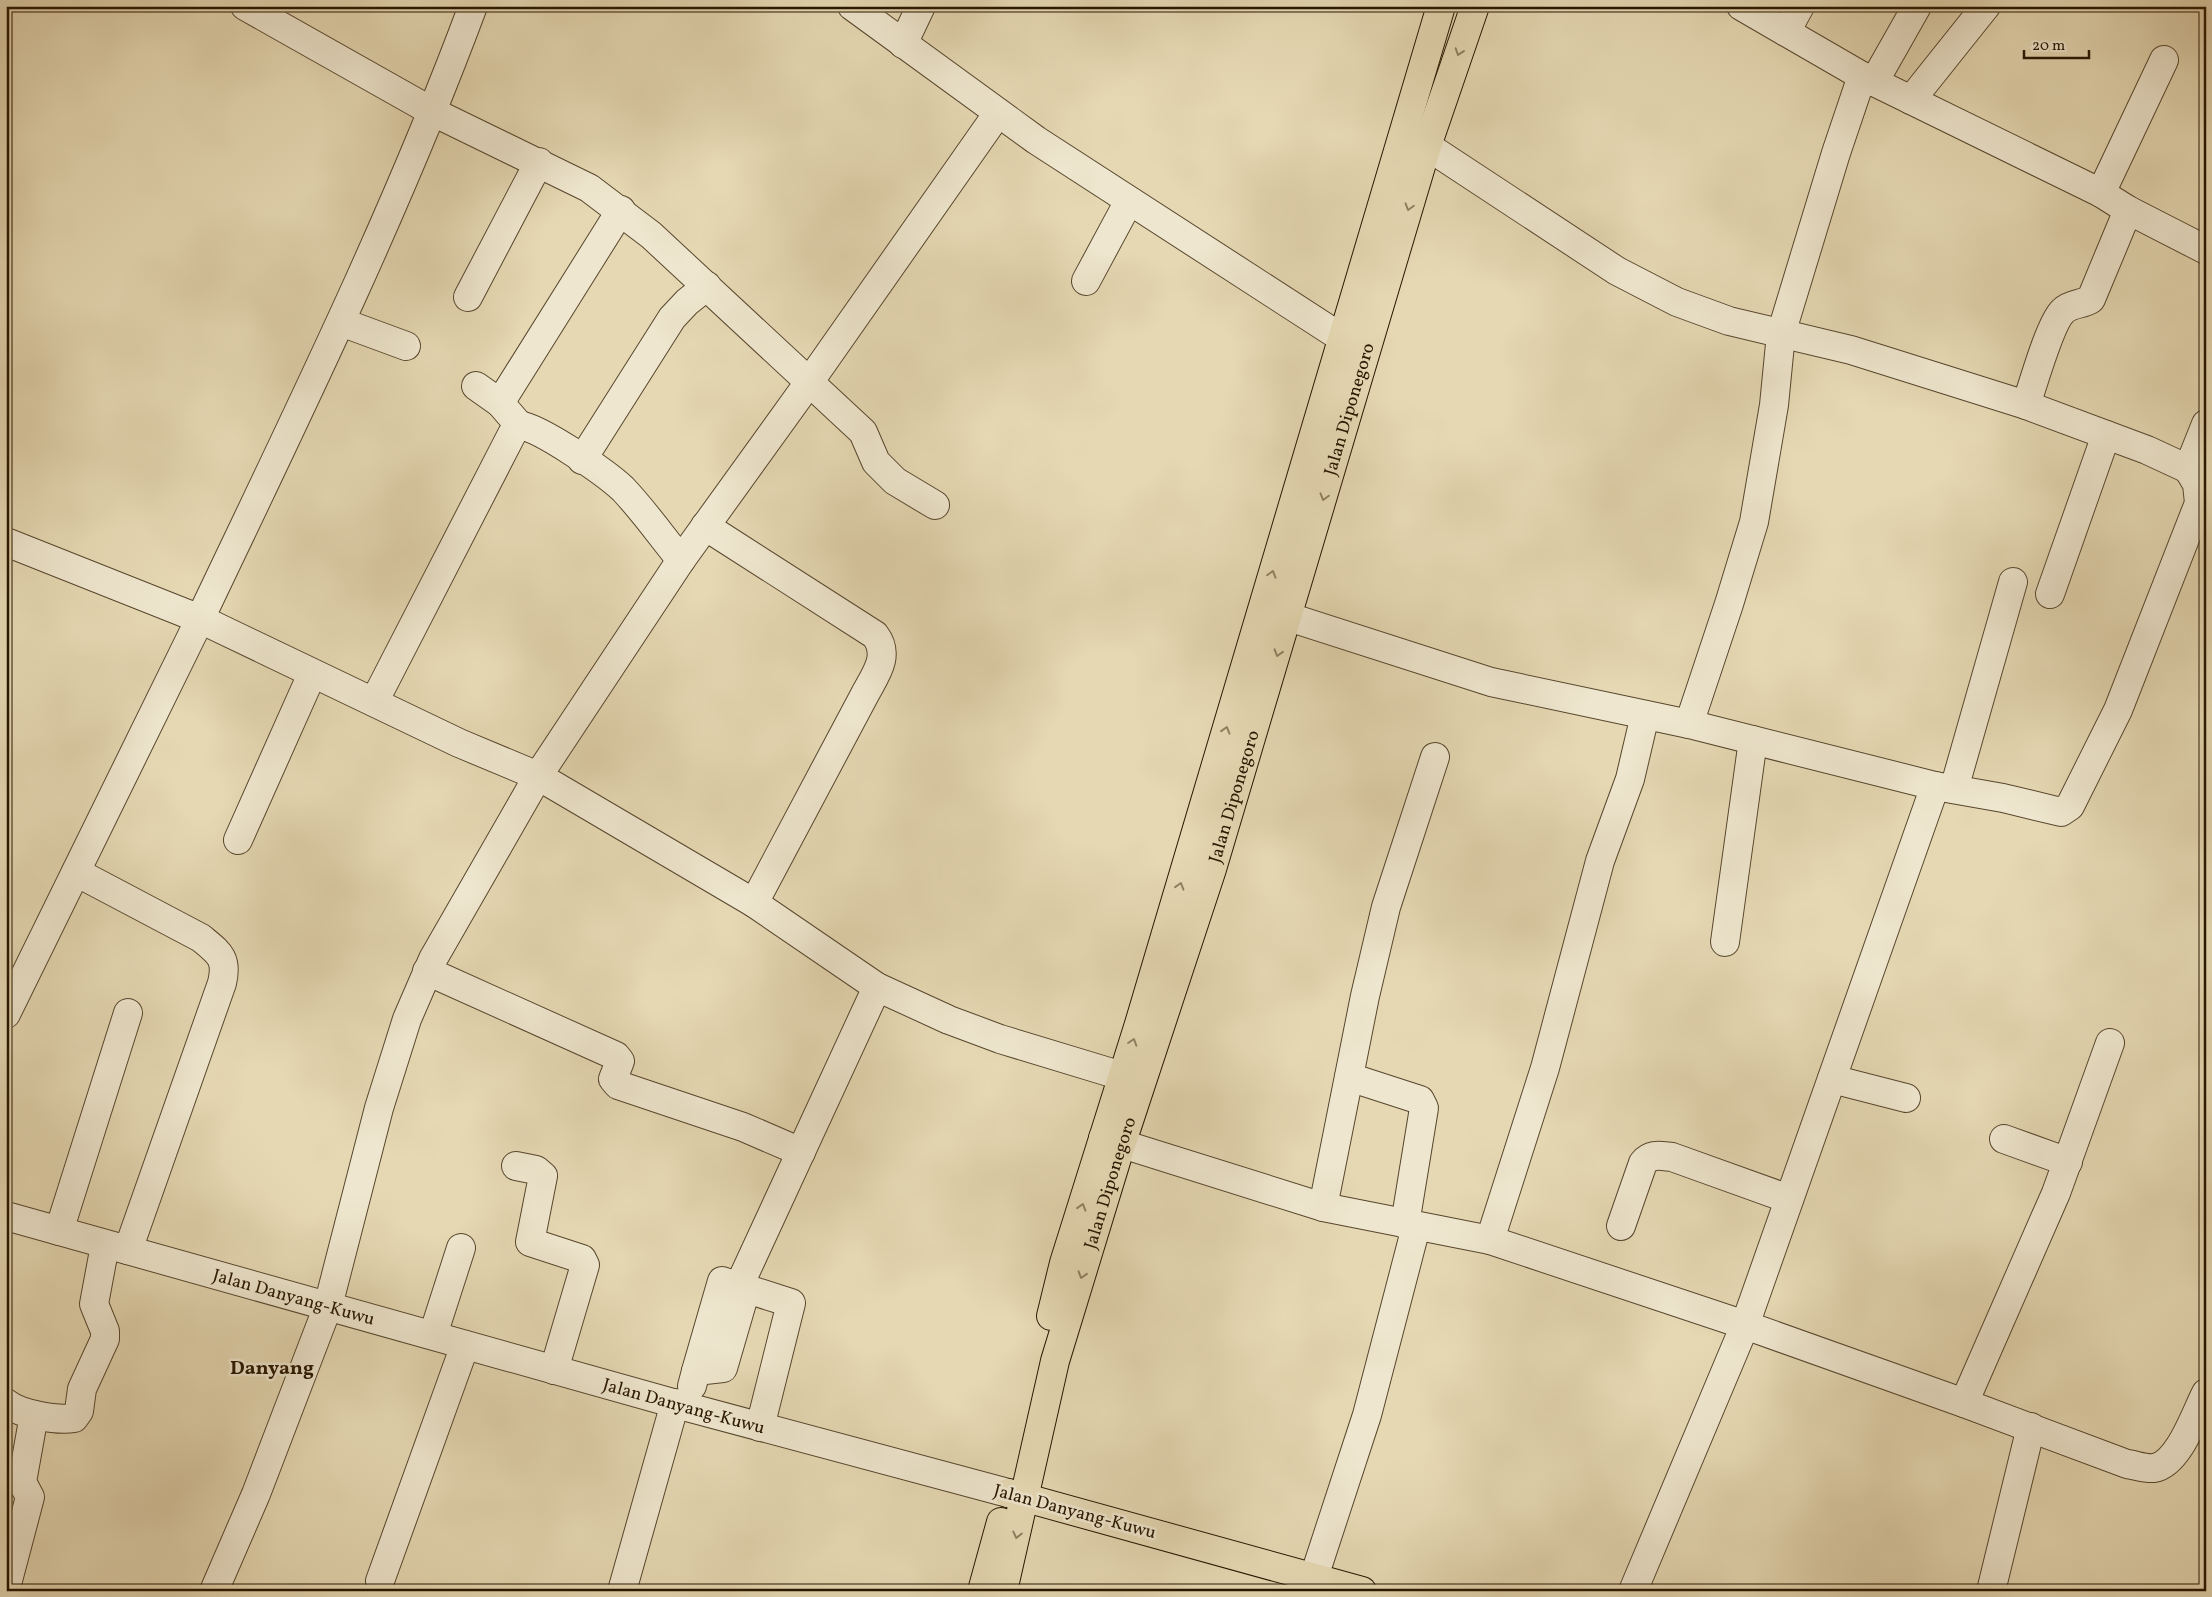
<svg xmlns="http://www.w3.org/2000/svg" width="2212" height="1597" font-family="Vollkorn,serif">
	<rect width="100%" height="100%" fill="#e5d8b3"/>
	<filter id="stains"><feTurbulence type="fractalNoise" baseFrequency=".004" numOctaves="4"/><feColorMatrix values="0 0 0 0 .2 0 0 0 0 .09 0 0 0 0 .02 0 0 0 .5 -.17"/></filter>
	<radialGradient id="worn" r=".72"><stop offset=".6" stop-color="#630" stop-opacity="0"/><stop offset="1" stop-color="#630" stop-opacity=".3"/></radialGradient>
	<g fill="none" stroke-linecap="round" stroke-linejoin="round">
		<defs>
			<g id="minor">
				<path d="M245,6L433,112L589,188L651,235L863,432L876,462L895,481L935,505"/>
				<path d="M852,6L1036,140L1362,351"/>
				<path d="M1741,6L1862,76L2101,193L2128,210L2206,250"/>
				<path d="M1786,32L1800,6"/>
				<path d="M903,44L921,6"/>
				<path d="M1874,82L1917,6"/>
				<path d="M1911,100L1986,6"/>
				<path d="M1427,146L1617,271L1677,302L1729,321L1851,350L2026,405L2147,450L2188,469L2206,424"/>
				<path d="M2101,193L2164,60"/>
				<path d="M1086,281L1129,201"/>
				<path d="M468,297L539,162"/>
				<path d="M341,322L406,346"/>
				<path d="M476,386L500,403"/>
				<path d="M2026,405C2033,385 2050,323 2063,311C2071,303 2082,305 2091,299L2128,210"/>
				<path d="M519,425L500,403L621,210"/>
				<path d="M582,460L672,318L687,302L707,286"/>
				<path d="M705,526L875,635C891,656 875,675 864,696L754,903"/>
				<path d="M6,542L200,619C296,417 395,216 473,6"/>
				<path d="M2050,594L2106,435"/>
				<path d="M1264,609L1491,682L1689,724L1935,786L2003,798L2061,812L2070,806L2118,710L2199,503L2197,484L2188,469"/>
				<path d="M374,702L512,434L519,425C541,428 606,473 623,489C644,511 662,537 681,560"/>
				<path d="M1689,724L1729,604L1754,522L1774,405L1781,334L1836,153L1862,76"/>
				<path d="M1954,789L2013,582"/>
				<path d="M238,840L312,674"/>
				<path d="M76,872L201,938C219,953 228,958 222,983L128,1250"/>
				<path d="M1725,942L1753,740"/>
				<path d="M427,971L616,1056L620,1061L613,1079L618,1085L743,1127L801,1152"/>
				<path d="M6,1014L200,619L459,743L538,776L754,903L877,987L949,1020L1000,1039L1122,1076"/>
				<path d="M1349,1077L1420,1100L1424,1108L1405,1224"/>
				<path d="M1832,1079L1906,1098"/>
				<path d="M1103,1138L1323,1207L1490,1240L1745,1325L1964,1403L2127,1464C2135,1465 2146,1469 2154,1468C2179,1464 2195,1414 2206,1393"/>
				<path d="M2004,1139L2068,1162"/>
				<path d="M516,1166L536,1170L543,1176L530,1242L582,1259L585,1265L554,1370"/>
				<path d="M1323,1207L1365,996L1386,907L1435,757"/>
				<path id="s1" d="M6,1216L687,1407L1008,1493"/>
				<path d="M1621,1226L1643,1163C1651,1153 1661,1156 1672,1157L1789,1199"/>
				<path d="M59,1231L128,1013"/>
				<path d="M1490,1240L1545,1068L1600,861L1630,779L1645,715"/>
				<path d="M739,1286L877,987"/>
				<path d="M433,1335L461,1248"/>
				<path d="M696,1371L722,1281L791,1303L760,1427"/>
				<path d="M692,1386L696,1371L723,1368L746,1289"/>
				<path d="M6,1403C19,1414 57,1421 74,1418L79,1411L82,1389L105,1339V1331L94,1304L105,1245"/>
				<path d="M1964,1403L2056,1193L2110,1043"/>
				<path d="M1314,1577L1367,1415L1416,1227"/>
				<path d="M380,1581L465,1345"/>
				<path d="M6,1588L30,1497L22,1482L34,1415"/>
				<path d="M214,1591L256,1494L328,1306L379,1108L407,1019L433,959L538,776L681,560L810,381L998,113"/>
				<path d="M622,1591L675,1403"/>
				<path d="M1633,1591L1745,1325L1935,786"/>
				<path d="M1991,1591L2031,1427"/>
			</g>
			<g id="major">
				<path d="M1051,1316L1064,1263L1139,1024L1441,6"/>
				<path d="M1008,1493L1362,1591"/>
				<path d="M982,1591L1001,1522"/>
				<path id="s2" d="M1003,1591L1055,1361L1121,1145L1212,869L1427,146L1475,6"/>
			</g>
		</defs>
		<use href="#minor" stroke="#57462d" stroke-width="30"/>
		<use href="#major" stroke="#281600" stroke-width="30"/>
		<use href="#minor" stroke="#eee6ce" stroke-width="28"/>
		<use href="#major" stroke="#e5d8b3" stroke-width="28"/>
	</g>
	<defs><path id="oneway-chevron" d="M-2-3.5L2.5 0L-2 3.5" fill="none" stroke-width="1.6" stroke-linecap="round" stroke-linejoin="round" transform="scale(1.25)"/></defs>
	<g stroke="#908162">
		<use href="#oneway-chevron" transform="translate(1459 52) rotate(109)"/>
		<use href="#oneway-chevron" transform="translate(1409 207) rotate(106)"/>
		<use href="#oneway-chevron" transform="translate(1324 497) rotate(106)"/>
		<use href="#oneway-chevron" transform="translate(1272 574) rotate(-74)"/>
		<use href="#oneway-chevron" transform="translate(1278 653) rotate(107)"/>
		<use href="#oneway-chevron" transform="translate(1226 730) rotate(-73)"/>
		<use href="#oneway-chevron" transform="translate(1180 886) rotate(-73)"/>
		<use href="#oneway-chevron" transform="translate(1133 1042) rotate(-72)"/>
		<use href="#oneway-chevron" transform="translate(1082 1207) rotate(-73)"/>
		<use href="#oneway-chevron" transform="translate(1082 1275) rotate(107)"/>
		<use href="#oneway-chevron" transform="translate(1017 1535) rotate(103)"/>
	</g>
	<g text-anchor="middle" stroke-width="5" stroke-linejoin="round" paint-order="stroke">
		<g font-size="18" fill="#281600" stroke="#eee6ce">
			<text dy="6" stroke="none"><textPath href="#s2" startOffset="1232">Jalan Diponegoro</textPath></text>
			<text dy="6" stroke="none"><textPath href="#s2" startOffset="828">Jalan Diponegoro</textPath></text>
			<text dy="6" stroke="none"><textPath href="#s2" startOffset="422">Jalan Diponegoro</textPath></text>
			<text dy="6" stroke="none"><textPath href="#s1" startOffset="299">Jalan Danyang-Kuwu</textPath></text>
			<text dy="6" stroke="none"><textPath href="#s1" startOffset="704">Jalan Danyang-Kuwu</textPath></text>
			<text transform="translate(1075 1511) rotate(15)" y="6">Jalan Danyang-Kuwu</text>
		</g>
		<g font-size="20" font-weight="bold" fill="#281600" stroke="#eee6ce">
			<text x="272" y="1374">Danyang</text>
		</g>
	</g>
	<rect width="2212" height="1597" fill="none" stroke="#e5d8b3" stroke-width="25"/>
	<rect x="8" y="8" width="2197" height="1582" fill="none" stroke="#281600" stroke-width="2.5"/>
	<rect x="12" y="12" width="2187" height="1572" fill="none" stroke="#281600"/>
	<path d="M2024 50v8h65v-8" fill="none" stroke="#281600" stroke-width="2.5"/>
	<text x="2032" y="50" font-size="15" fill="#281600" stroke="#eee6ce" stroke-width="4" paint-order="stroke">20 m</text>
	<rect width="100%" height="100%" filter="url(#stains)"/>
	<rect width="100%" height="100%" fill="url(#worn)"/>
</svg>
